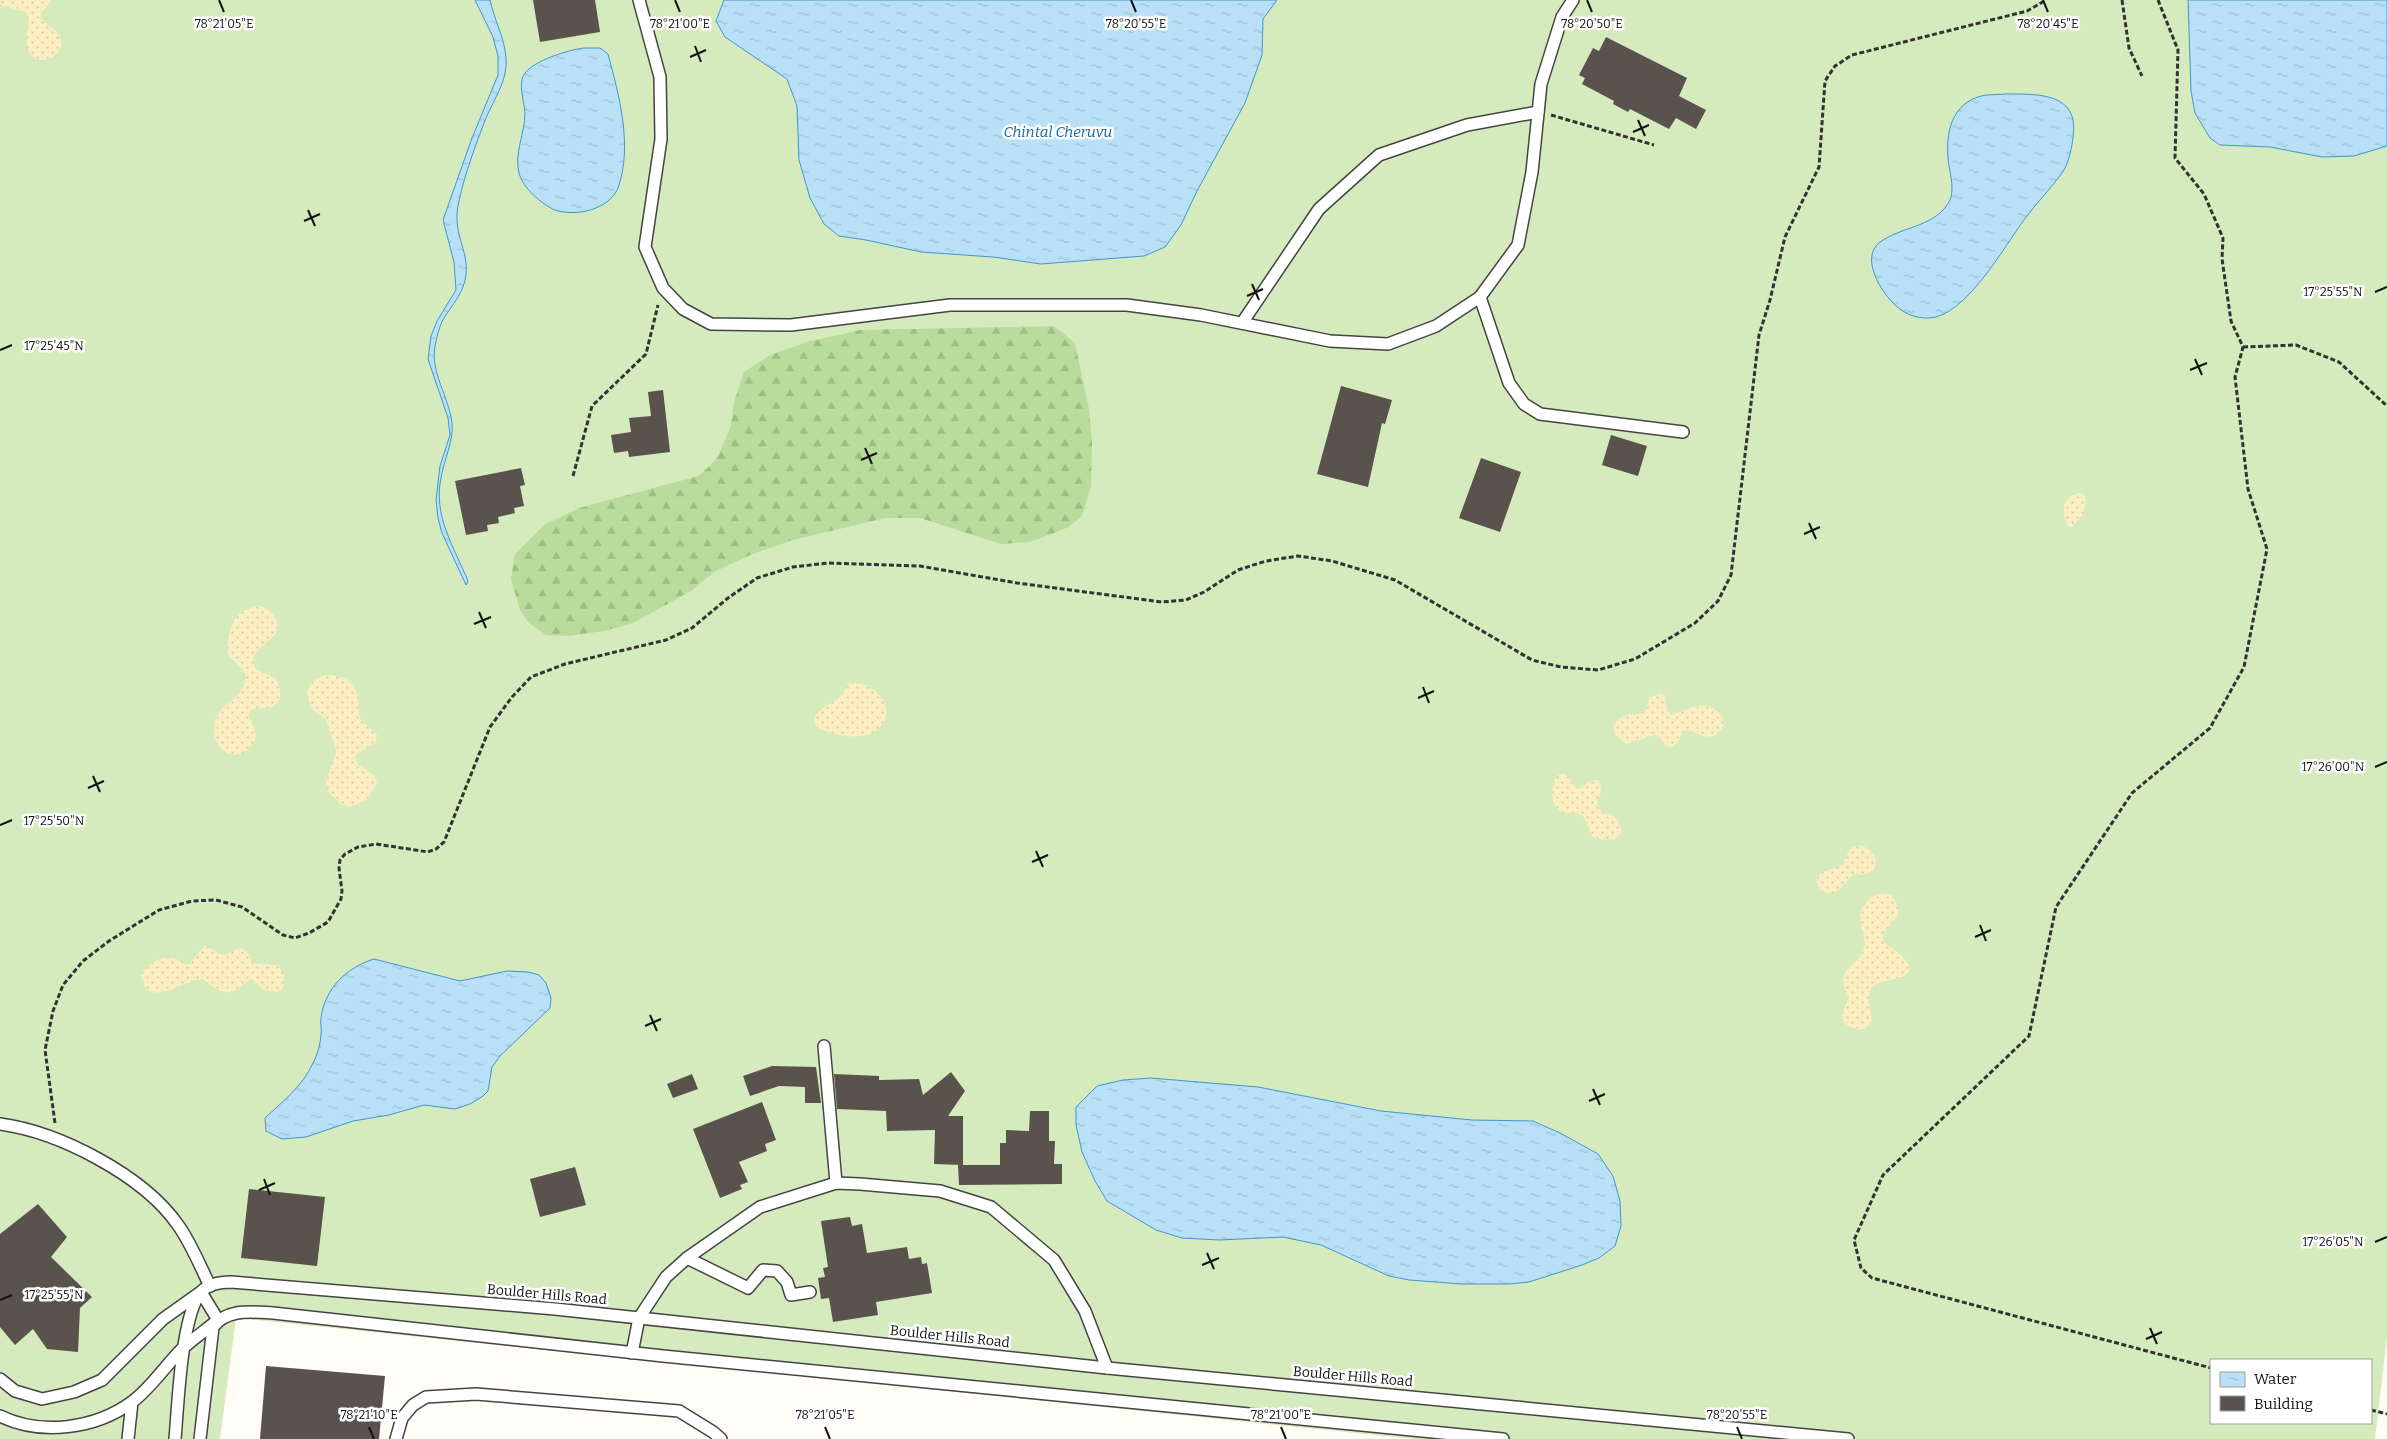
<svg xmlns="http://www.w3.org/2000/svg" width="2387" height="1439" font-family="Bitter,serif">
	<defs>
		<pattern id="forest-firs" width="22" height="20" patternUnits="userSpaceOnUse" patternTransform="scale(1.25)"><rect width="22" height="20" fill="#b9dc9c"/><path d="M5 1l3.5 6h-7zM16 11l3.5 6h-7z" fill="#9ebc85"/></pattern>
		<pattern id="sand-dots" width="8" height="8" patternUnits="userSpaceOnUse" patternTransform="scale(1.25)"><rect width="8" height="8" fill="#fbeec1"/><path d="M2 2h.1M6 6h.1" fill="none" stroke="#d6cba5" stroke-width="1.8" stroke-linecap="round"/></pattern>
		<pattern id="water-ripples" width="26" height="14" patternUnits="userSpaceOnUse" patternTransform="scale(1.25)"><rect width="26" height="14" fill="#b9e0f7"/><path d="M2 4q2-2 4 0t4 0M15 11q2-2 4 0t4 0" fill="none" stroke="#9ebfd3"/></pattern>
	</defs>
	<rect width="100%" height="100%" fill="#fffdf5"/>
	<path fill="#d5ebbd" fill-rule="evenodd" d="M0,0H2387V1337L2375,1439H1414L236,1318L220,1439H0ZM2211,1360H2371V1423H2211Z"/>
	<path fill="url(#forest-firs)" d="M1054,326L1075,343L1089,409L1092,443L1091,486L1082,516L1069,527L1030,542L1001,544L920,518H885L793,540L750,555L714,572L691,591L633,623L604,631L569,636L546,635L529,623L520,610L511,579L515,554L544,525L579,508L698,476L712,464L719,454L731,425L734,402L744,372L770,355L807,342L860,330Z"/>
	<g fill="url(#sand-dots)">
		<path d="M0,0H51L40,16C45,26 61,29 61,43C62,59 34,68 28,50C25,39 28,30 29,19L25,12L1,5Z"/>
		<path d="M2078,493L2084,494C2089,504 2081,521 2071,527L2068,526L2064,516V504L2071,496Z"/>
		<path d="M259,606C272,609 285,624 273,637C265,645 256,648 253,661L256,669L276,679C282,689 283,706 267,708C261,709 257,707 251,710C245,721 261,730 254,742C241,765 214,754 214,729C213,705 242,701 246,679C247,670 233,662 228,655C227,632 232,609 259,606Z"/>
		<path d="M324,675C359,676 357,690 360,719L378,736L375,744L359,752L355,757L357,764L374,775L377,783L367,800L350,807L341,805L328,791L326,782L336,752L335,746L325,718L314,711L307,697V690L313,681Z"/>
		<path d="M850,683C858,682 865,684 872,689C893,702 891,729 866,735C850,739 831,734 816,727L814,719C819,708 827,706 836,700C843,695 845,688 850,683Z"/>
		<path d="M1662,693L1665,695L1667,711L1671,714C1693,710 1705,695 1723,717C1724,723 1724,728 1719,732C1708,744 1696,730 1685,730C1678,735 1681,743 1671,747L1665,746L1659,736L1655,735L1626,744L1615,735L1613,726C1620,714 1627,715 1641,714L1645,711L1650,697Z"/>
		<path d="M1562,773C1571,775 1571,785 1579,789L1590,781L1597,780C1606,789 1597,796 1597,806L1601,812L1615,817L1621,827V833L1615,839C1586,842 1594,833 1582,815L1575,813H1563C1549,803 1551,791 1556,777Z"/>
		<path d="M1861,845C1872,850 1881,859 1873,871L1864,875L1854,874C1843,883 1835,904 1818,888L1816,879L1822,872L1841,866L1851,848Z"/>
		<path d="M1882,893L1891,895C1911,920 1882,922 1883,940C1890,949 1901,953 1907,962C1919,978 1889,979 1881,982C1878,983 1874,986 1871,988L1868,999L1872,1022L1865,1029C1854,1030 1839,1026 1843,1011C1844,1006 1849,1002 1848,997C1847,989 1840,983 1844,975C1848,965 1860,961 1863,951C1870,933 1851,921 1866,903C1870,897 1875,894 1882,893Z"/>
		<path d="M207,946L222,955C236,952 245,938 252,963L278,965L284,974V987L278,992L264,990L252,979C246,981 244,985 239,988C225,998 214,988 203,979C185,978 147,1013 141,975C147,964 161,955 173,958C179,960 183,964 189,965L204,946Z"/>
	</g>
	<g fill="url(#water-ripples)" stroke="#3f96cf">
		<path d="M475,0H490C494,19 505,39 506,58C508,80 494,99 486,118C476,144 465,173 459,201C451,233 469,249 466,275C464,292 453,304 444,318C439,326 437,337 435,346C430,372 449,397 452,423C454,440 444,460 441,478C433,516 454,547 468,581L466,585L442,533L438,518L436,500L440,466L450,435L448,418L428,359L431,336L437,321L456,290L454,262L443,220L472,138L498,75V56L493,37Z"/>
		<path d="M724,0H1277L1263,19L1262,55L1245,103L1197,191L1181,225L1165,247L1144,256L1041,264L993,257L921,252L866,240L839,236L824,224L810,198L799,160L797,106L787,79L725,37L716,21Z"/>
		<path d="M2188,0H2387V146L2354,156L2322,157L2270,147L2220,145L2210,138L2195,113L2191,91Z"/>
		<path d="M584,48H600L608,54C619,95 633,146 618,188C609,210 575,217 555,210C541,204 523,188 519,173C514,153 525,133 525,113C524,102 520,90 522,79C526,62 568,50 584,48Z"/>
		<path d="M2005,94C2037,94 2080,92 2073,137C2072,147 2069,161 2064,170C2052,188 2036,203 2024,220C2004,247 1965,317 1929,318C1915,319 1901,312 1892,302C1878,287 1859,254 1883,240C1905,226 1937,226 1950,200C1954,191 1951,176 1949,166C1945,140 1948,107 1978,97C1986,94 1996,95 2005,94Z"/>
		<path d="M374,959L460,981L507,971L528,972L539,975L546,983L551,998L550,1008L500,1056L492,1067L488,1091L483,1096L470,1104L455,1109L424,1105L389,1115L353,1121L306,1137L282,1139L266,1131L265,1118C282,1102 303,1086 313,1063C317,1056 321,1042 321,1034C322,1029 320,1023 321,1018C325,988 346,968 374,959Z"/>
		<path d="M1151,1078L1258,1087L1381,1111L1472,1120L1533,1121L1560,1133L1598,1154L1613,1176L1620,1201L1621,1226L1615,1246L1599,1258L1582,1265L1529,1282L1509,1284H1462L1409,1280L1389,1276L1321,1245L1283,1237L1219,1240L1182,1238L1156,1230L1107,1201L1095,1181L1082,1152L1076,1125V1107L1097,1086L1123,1080Z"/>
	</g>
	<g fill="#5a524d">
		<path d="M533,0H595L600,32L540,42Z"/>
		<path d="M1606,37L1687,78L1679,96L1706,110L1696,129L1676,118L1669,129L1630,109L1628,112L1613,104L1614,101L1582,84L1585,78L1579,75L1593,48L1599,51Z"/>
		<path d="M1341,386L1392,400L1385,424L1382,423L1368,487L1317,474Z"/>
		<path d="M663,390L670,452L629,457L628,451L614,453L611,435L631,432L629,418L651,416L648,392Z"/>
		<path d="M1611,435L1647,446L1638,476L1602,465Z"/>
		<path d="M1481,458L1521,472L1500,532L1459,518Z"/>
		<path d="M521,468L525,485L520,486L524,506L514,508L515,513L498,517L499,523L487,525L488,531L466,535L455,481Z"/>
		<path d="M772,1066L816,1067L821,1103H805V1087L779,1086L750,1096L743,1076Z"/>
		<path d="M951,1072L965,1091L948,1116H963V1165L934,1164L935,1130L887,1131L886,1111L837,1109L834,1074L879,1076V1080L919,1079L923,1095Z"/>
		<path d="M692,1074L698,1089L673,1098L667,1084Z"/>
		<path d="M762,1102L776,1140L765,1144L767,1151L739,1162L748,1182L740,1185L742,1189L720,1198L693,1129Z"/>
		<path d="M1030,1111H1049V1141H1055L1054,1164H1062V1184L959,1185L958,1165H1000V1143H1006V1130L1029,1131Z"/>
		<path d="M575,1167L586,1205L540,1217L530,1179Z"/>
		<path d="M249,1189L325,1197L317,1266L241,1258Z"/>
		<path d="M38,1204L67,1237L51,1257L92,1297L80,1308L78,1352L47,1349L33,1329L15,1345L0,1327V1234Z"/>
		<path d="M850,1217L852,1226L862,1224L867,1253L907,1247L909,1259L921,1257L922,1264L927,1263L932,1293L876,1302L878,1315L833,1322L829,1298L821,1299L818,1278L825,1277L823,1268L828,1267L821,1221Z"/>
		<path d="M266,1366L385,1376L379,1439H260Z"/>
	</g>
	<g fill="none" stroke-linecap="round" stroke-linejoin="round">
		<defs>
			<g id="lane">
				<path d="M639,0L660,77L661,139L645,247L663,288L683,309L711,324L791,325L950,305H1127L1201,315L1330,341L1388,344L1436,326L1480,297L1518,245L1532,172L1541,84L1562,17L1573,0"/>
				<path d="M1480,297L1509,383L1524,404L1540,414L1683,432"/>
				<path d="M1242,323L1319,209L1379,155L1467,125L1538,112"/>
				<path d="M824,1046L836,1183"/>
				<path d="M0,1124C59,1132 143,1175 178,1225C191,1243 200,1266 210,1286"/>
				<path d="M687,1258L748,1288L763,1270L777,1271L787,1282L791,1295L810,1292"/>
				<path d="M632,1353L639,1318L666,1277L687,1258L760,1207L836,1183L860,1184L940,1191L991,1207L1054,1260L1085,1311L1107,1368"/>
				<path d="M0,1379L15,1391L42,1399L74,1392L102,1380L163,1319L201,1292L218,1320C206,1330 193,1339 182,1349C165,1366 151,1388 132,1402C95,1429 41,1436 0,1416"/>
				<path d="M128,1439L132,1402"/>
				<path d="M175,1439C178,1407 181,1313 202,1291C209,1284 221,1282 231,1282L555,1309L1107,1368L1848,1439"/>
				<path d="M200,1439L213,1327C227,1308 252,1312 273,1313L663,1356L1503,1439"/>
				<path d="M396,1439L402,1418L413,1405L426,1397L476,1394L679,1411L713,1432L721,1439"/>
			</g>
		</defs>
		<use href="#lane" stroke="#444" stroke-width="14"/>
		<g stroke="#333" stroke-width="3" stroke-dasharray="5 2.5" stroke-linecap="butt">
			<path d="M2122,0L2129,48L2142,76"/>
			<path d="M2158,0L2178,50L2175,158L2204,194L2223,238L2222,259L2231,321L2243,347L2235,377L2248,489L2267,549L2244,667L2210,728L2132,793L2056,907L2029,1036L1883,1175L1854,1240L1861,1268L1872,1278L2211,1368"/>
			<path d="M1551,115L1654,145"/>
			<path d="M2243,347L2296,345L2339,362L2387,406"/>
			<path d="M573,476L592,406L646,354L658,305"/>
			<path d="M55,1123L45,1050L53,1011L63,985L83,961L109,941L159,910L192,901L216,900L242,907L283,935L295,938L309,933L328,922L341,899L342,891L339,868L340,860L345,854L358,847L376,844L428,852L436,849L444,842L490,727L512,697L531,677L565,664L666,640L692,628L728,598L757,578L793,567L828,563L920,566L1017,583L1162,602L1186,600L1204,592L1238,570L1266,561L1298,556L1332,561L1395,580L1532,660L1561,667L1598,670L1635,659L1695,623L1718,601L1731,575L1759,335L1770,300L1785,237L1819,167L1825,81L1835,66L1852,55L2027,11L2046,0"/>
			<path d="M2371,1410L2387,1414"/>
		</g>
		<use href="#lane" stroke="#fff" stroke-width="11"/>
	</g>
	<path fill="none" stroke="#111" stroke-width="2" d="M219,0L224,12M675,0L680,12M1131,0L1136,12M1587,0L1592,12M2043,0L2048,12M695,46L701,62M690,57L706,50M1638,120L1645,136M1633,132L1649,125M308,210L315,226M304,221L320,214M1252,284L1259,300M2375,292L2387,287M1247,296L1263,289M0,350L12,345M2195,359L2202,375M2190,370L2207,363M865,448L872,464M861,460L877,453M1809,523L1816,539M1804,534L1820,527M479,612L486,628M474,624L491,617M1423,687L1429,703M1418,698L1434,691M2375,767L2387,762M93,776L100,792M88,788L104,781M0,825L12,820M1036,851L1043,867M1032,862L1048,855M1980,925L1986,941M1975,937L1991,930M650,1015L657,1031M645,1026L661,1019M1593,1089L1600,1105M1589,1101L1605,1094M264,1179L270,1195M259,1190L275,1183M2375,1242L2387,1237M1207,1253L1214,1269M1202,1265L1219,1258M0,1300L12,1295M2150,1328L2157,1344M2146,1339L2162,1332M369,1427L374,1439M825,1427L830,1439M1281,1427L1286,1439M1737,1427L1742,1439"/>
	<g text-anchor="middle" stroke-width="5" stroke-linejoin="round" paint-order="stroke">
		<g font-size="14" fill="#111" stroke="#fff">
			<text transform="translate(547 1294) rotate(5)" y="5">Boulder Hills Road</text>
			<text transform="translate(950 1336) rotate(6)" y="5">Boulder Hills Road</text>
			<text transform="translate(1353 1376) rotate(5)" y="5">Boulder Hills Road</text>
		</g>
		<g font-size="15" font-style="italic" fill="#1768a6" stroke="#fff">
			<text x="1058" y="137">Chintal Cheruvu</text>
		</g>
	</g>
	<g font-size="12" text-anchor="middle" fill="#111" stroke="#fff" stroke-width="5" stroke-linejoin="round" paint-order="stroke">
		<text x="224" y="28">78°21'05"E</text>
		<text x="680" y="28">78°21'00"E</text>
		<text x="1136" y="28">78°20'55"E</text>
		<text x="1592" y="28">78°20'50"E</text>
		<text x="2048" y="28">78°20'45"E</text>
		<text x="2333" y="296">17°25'55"N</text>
		<text x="54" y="350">17°25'45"N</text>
		<text x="2333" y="771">17°26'00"N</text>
		<text x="54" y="825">17°25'50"N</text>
		<text x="2333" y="1246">17°26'05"N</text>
		<text x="54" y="1299">17°25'55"N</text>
		<text x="369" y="1419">78°21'10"E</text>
		<text x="825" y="1419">78°21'05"E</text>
		<text x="1281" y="1419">78°21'00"E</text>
		<text x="1737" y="1419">78°20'55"E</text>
	</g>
	<rect x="2210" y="1359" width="162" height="65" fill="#ffffff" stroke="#a0a0a0"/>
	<rect x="2220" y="1372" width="25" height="15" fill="url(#water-ripples)" stroke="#a0a0a0"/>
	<text x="2254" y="1384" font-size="15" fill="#111111">Water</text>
	<rect x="2220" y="1396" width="25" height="15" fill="#5a524d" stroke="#a0a0a0"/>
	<text x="2254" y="1409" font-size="15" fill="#111111">Building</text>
</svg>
